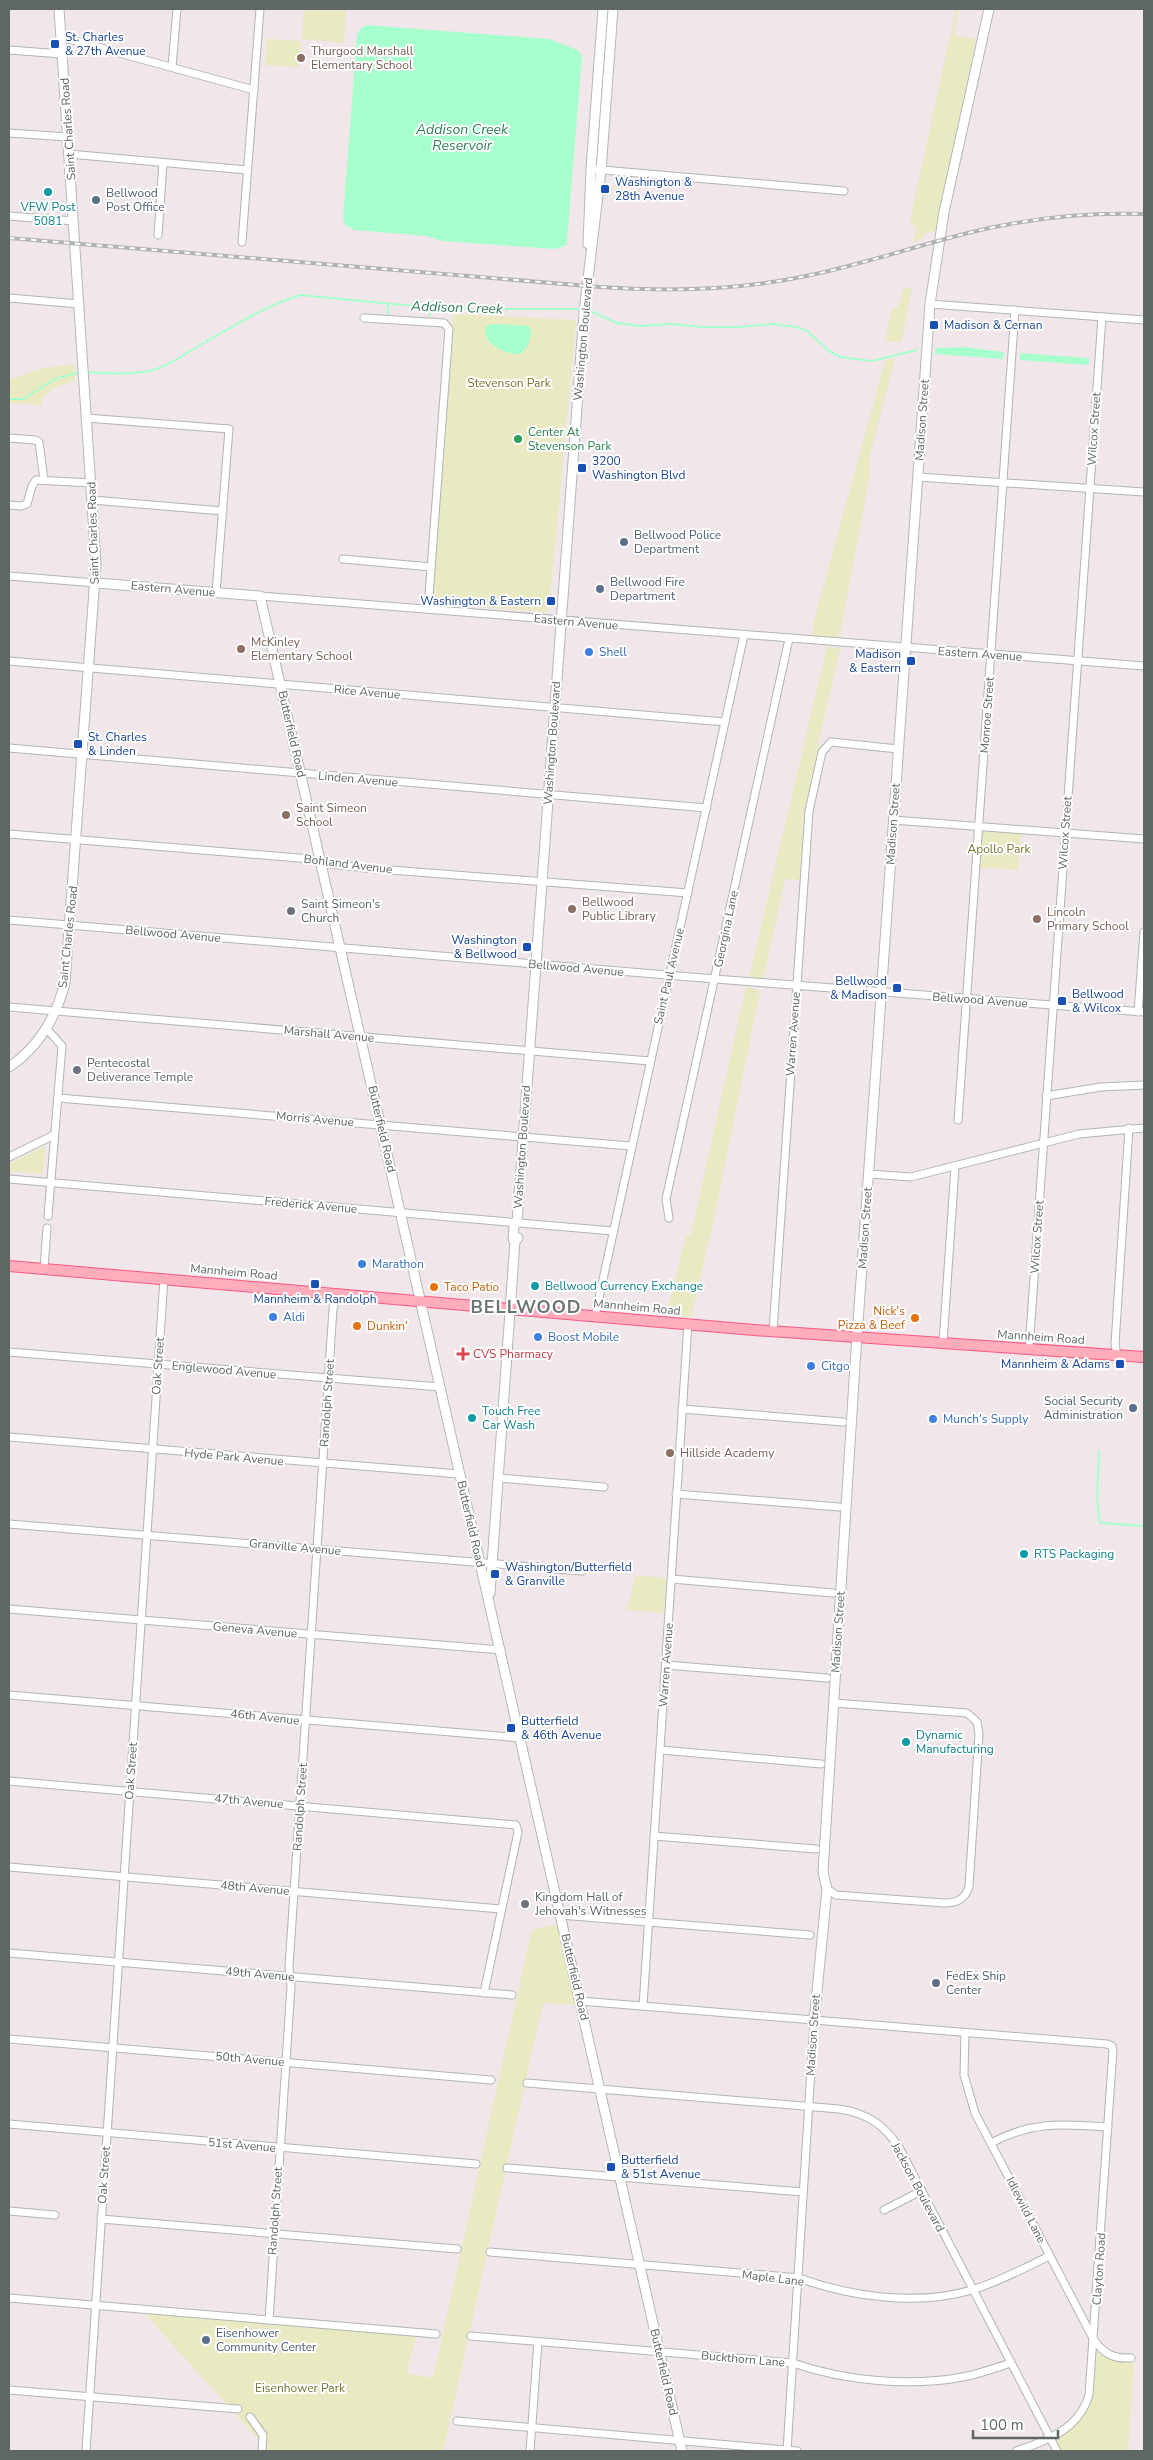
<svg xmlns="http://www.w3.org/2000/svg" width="1153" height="2460" font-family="'Nunito Sans',sans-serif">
	<rect width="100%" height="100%" fill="#f1e6e9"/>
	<g fill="#e9e9c2">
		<path d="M304,9L346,10L344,43L302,39Z"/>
		<path d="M956,9H959L954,35L976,39L935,231L924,234L923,239L913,242L916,229L910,220Z"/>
		<path d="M267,39L301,41L299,67L265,65Z"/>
		<path d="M906,287L912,289L901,342L885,341L892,308L898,309L902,292Z"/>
		<path d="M453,314L576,320L549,610L546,612L431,603Z"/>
		<path d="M895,358L869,459L870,474L839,639L812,638L814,621L885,361Z"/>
		<path d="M74,364L75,380L54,388L42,398V405L9,403V378H15L39,369Z"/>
		<path d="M827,647L840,648L818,745L821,746L804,813L800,880L785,879L763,979L749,978Z"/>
		<path d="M980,827L1021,830L1018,870L977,867Z"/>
		<path d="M746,987L760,991L711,1232L691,1317L666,1315L686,1235H691Z"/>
		<path d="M45,1146L43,1174L9,1171V1164Z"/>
		<path d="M636,1575L666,1578L664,1613L627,1610Z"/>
		<path d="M555,1925L558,1929L576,2005L543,2003L443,2451H269L143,2312L417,2334L406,2373L433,2378L531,1933L535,1929Z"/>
		<path d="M1098,2351L1109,2358L1134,2360L1128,2451H1061L1057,2444L1058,2440L1076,2425L1089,2408Z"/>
	</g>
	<g fill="#a8ffce">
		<path d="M367,25L549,39L578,50L582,56L567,241L565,246L555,249L442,241L426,236L354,230L345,225L343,218L357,35L361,28Z"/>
		<path d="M496,324L529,326C534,336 528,347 521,354C508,356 477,342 487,325Z"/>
		<path d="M965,347L1004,352L1003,359L935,354L936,348Z"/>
		<path d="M1020,353L1089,358V365L1020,360Z"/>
	</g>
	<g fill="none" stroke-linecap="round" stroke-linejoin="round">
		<g stroke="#a8ffce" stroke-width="2">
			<path d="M588,310L617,323L639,326L671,324L703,327H739L773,324L797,327L807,331L829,351L840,357L872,361L917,350"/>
			<path d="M388,314V304"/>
			<path d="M430,316L431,302"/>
			<path d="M87,372C107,373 128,375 149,371C167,367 184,355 200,345C232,327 265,306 300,295L445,309H580"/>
			<path d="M9,399H23L55,379L80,372"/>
			<path d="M1099,1451L1097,1499L1099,1521L1102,1523L1144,1526"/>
		</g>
		<defs>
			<g id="street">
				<path d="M61,37L254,90"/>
				<path d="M9,50L62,54"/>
				<path d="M172,67L177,9"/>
				<path d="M9,133L68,137"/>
				<path d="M69,154L247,170"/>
				<path d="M591,169L844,191"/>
				<path d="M9,216L74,221"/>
				<path d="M158,235L163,163"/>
				<path d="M242,242L260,9"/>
				<path d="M9,298L79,304"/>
				<path d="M930,304L1144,320"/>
				<path d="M364,318L444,323L449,329L428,609"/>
				<path d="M86,418L229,429L216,593"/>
				<path d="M9,438L35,440L39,442L44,480"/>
				<path d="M917,477L1144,492"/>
				<path d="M92,500L223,511"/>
				<path d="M9,505L21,506L27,504L32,486L36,480L91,483"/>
				<path d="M343,559L431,567"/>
				<path d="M9,576L96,583"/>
				<path d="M260,596L1144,666"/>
				<path d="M9,661L725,722"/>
				<path d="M9,748L707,808"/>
				<path d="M893,820L1144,839"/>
				<path d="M9,834L311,859L331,864L365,868L688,893"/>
				<path d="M9,920L715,979L1144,1012"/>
				<path d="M9,1007L650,1061"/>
				<path d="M1138,1012L1144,932"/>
				<path d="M47,1029L62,1046L48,1216"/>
				<path d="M1046,1096L1101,1087L1144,1085"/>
				<path d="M58,1098L631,1146"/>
				<path d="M958,1120L1015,310"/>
				<path d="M9,1157L54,1135"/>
				<path d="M869,1174L911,1177L1079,1134L1144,1128"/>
				<path d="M9,1179L613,1231"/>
				<path d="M669,1218L666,1199L789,639"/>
				<path d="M44,1268L47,1228"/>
				<path d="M595,1316L744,635"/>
				<path d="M773,1331L809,811L822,752L831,742L898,749"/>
				<path d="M943,1343L955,1167"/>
				<path d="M1029,1349L1102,317"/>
				<path d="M9,1352L440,1387"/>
				<path d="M1117,1355L1115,1344L1129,1128"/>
				<path d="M682,1409L843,1422"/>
				<path d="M9,1437L459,1474"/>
				<path d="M498,1478L604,1487"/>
				<path d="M676,1494L839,1507"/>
				<path d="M9,1524L582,1571"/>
				<path d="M672,1579L833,1593"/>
				<path d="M9,1609L501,1650"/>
				<path d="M666,1665L827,1678"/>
				<path d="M9,1695L521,1738"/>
				<path d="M661,1750L821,1764"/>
				<path d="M9,1781L516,1825L518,1832L484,1993"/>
				<path d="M654,1836L816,1849"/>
				<path d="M9,1867L501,1909"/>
				<path d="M827,1889L836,1895L944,1903C957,1903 965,1899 969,1887L979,1734L977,1722L967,1713L834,1703"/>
				<path d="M560,1915L810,1935"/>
				<path d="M9,1953L512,1995"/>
				<path d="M580,2001L1107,2044L1112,2046L1113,2050L1089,2395C1079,2429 1047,2441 1016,2451"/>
				<path d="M643,2006L688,1324"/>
				<path d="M965,2034L964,2075L975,2113L1094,2340C1104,2354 1114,2359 1131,2358"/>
				<path d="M9,2039L491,2080"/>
				<path d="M527,2083L839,2109C867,2113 885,2125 900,2149L1057,2451"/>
				<path d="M9,2124L476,2164"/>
				<path d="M991,2143C1032,2121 1063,2124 1108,2127"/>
				<path d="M507,2168L803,2192"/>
				<path d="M884,2210L921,2191"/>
				<path d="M9,2211L55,2215"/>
				<path d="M101,2219L457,2249"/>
				<path d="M490,2252L799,2278C851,2297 917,2306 972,2290C998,2282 1025,2268 1049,2256"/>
				<path d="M9,2298L436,2334"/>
				<path d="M269,2320L291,1986L289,1967L333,1309L337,1294"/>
				<path d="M471,2336L793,2363C845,2381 909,2387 963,2377C979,2374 995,2368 1011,2363"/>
				<path d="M9,2390L238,2409"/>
				<path d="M250,2417L263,2435L262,2451"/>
				<path d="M457,2421L797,2451"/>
				<path d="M86,2451L164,1278"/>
				<path d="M530,2451L538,2342"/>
				<path d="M787,2451L814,2022"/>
			</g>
			<g id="secondary">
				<path d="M588,244L591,169L603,9"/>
				<path d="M96,583L260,596L682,2451"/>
				<path d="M9,1067C39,1047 56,1017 65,983L96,564L59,9"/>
				<path d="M515,1241L513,1239L514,1226L517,1222L584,312L601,170L613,9"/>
				<path d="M490,1593L515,1241L518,1238"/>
				<path d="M814,2022L827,1889L823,1872L855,1365L930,304L944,212L989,9"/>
			</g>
			<path id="primary" d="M9,1266L754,1330L1144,1357"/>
		</defs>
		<use href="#street" stroke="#afb6b4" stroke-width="9"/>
		<use href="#secondary" stroke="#b1bab6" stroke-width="11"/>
		<use href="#primary" stroke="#f95784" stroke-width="12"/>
		<use href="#street" stroke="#fff" stroke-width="7"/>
		<use href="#secondary" stroke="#fff" stroke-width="9"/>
		<use href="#primary" stroke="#ffadba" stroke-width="10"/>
		<defs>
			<path id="rail" d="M9,238L600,287C671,292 742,290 811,275C863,264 913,247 964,234C1023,219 1084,212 1144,214"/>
		</defs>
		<use href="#rail" stroke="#b1b3b2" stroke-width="4"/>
		<use href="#rail" stroke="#fff" stroke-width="2" stroke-dasharray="5.5" stroke-linecap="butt"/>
	</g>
	<g fill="#1a4fb4" stroke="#fff" stroke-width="2">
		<rect x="50" y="39" width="10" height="10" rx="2.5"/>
		<rect x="600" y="184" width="10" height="10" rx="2.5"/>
		<rect x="929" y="320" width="10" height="10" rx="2.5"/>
		<rect x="577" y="463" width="10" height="10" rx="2.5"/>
		<rect x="546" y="596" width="10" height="10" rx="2.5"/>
		<rect x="906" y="656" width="10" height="10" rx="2.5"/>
		<rect x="73" y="739" width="10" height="10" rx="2.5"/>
		<rect x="522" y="942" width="10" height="10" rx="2.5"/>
		<rect x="892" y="983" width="10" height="10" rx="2.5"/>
		<rect x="1057" y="996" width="10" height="10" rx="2.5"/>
		<rect x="310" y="1279" width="10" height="10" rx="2.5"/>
		<rect x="1115" y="1359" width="10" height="10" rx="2.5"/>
		<rect x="490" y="1569" width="10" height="10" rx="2.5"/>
		<rect x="506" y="1723" width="10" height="10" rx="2.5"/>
		<rect x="606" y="2162" width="10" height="10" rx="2.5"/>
	</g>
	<g fill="#8d6e63" stroke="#fff" stroke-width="2">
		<circle cx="301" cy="58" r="5"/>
		<circle cx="241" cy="649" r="5"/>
		<circle cx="286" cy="815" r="5"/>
		<circle cx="572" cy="909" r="5"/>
		<circle cx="1037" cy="919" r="5"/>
		<circle cx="670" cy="1453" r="5"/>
	</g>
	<g fill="#0f9aa8" stroke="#fff" stroke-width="2">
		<circle cx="48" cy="192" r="5"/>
		<circle cx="535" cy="1286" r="5"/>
		<circle cx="472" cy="1418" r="5"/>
		<circle cx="1024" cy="1554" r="5"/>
		<circle cx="906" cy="1742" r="5"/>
	</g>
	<g fill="#5c6f8a" stroke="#fff" stroke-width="2">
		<circle cx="96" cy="200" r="5"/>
		<circle cx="624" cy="542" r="5"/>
		<circle cx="600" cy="589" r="5"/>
		<circle cx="1133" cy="1408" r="5"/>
		<circle cx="936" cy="1983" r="5"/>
		<circle cx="206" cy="2340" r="5"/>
	</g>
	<circle fill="#2e9e5b" stroke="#fff" stroke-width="2" cx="518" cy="439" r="5"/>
	<g fill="#3f7fe0" stroke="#fff" stroke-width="2">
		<circle cx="589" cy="652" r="5"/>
		<circle cx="362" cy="1264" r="5"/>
		<circle cx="273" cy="1317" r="5"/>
		<circle cx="538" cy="1337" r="5"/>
		<circle cx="811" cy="1366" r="5"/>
		<circle cx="933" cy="1419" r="5"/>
	</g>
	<g fill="#6b7280" stroke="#fff" stroke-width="2">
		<circle cx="291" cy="911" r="5"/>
		<circle cx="77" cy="1070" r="5"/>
		<circle cx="525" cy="1904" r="5"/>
	</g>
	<g fill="#e8710a" stroke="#fff" stroke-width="2">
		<circle cx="434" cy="1287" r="5"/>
		<circle cx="915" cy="1318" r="5"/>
		<circle cx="357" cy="1326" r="5"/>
	</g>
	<path fill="#e0444e" stroke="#fff" stroke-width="2" d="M460.5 1346.5h5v5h5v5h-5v5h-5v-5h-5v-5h5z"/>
	<g text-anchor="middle" stroke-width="4" stroke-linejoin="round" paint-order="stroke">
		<g font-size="12" fill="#164399" stroke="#fff" text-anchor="start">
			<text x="65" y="41">St. Charles<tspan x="65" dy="14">&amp; 27th Avenue</tspan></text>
			<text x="615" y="186">Washington &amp;<tspan x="615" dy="14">28th Avenue</tspan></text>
			<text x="944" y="329">Madison &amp; Cernan</text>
			<text x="592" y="465">3200<tspan x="592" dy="14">Washington Blvd</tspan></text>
			<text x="541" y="605" text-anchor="end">Washington &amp; Eastern</text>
			<text x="901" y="658" text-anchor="end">Madison<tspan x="901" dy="14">&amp; Eastern</tspan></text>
			<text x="88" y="741">St. Charles<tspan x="88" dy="14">&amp; Linden</tspan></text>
			<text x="517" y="944" text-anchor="end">Washington<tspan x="517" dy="14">&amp; Bellwood</tspan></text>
			<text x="887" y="985" text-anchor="end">Bellwood<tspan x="887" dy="14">&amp; Madison</tspan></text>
			<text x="1072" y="998">Bellwood<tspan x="1072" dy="14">&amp; Wilcox</tspan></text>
			<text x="315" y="1303" text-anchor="middle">Mannheim &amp; Randolph</text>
			<text x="1110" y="1368" text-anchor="end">Mannheim &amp; Adams</text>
			<text x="505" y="1571">Washington/Butterfield<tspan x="505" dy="14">&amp; Granville</tspan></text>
			<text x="521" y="1725">Butterfield<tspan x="521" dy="14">&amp; 46th Avenue</tspan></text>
			<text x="621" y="2164">Butterfield<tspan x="621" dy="14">&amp; 51st Avenue</tspan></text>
		</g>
		<g font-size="12" fill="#785e54" stroke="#fff" text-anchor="start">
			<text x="311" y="55">Thurgood Marshall<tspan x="311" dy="14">Elementary School</tspan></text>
			<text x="251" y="646">McKinley<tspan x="251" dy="14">Elementary School</tspan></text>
			<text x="296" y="812">Saint Simeon<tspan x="296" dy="14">School</tspan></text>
			<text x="582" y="906">Bellwood<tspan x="582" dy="14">Public Library</tspan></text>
			<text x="1047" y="916">Lincoln<tspan x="1047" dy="14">Primary School</tspan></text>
			<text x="680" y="1457">Hillside Academy</text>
		</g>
		<g font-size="12" fill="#5e6763" stroke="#fff">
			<text transform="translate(68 129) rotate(-94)" y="4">Saint Charles Road</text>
			<text transform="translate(583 339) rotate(-85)" y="4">Washington Boulevard</text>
			<text transform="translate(922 420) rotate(-86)" y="4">Madison Street</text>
			<text transform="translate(1094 429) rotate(-86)" y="4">Wilcox Street</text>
			<text transform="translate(93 533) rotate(-92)" y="4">Saint Charles Road</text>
			<text transform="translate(173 589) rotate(5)" y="4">Eastern Avenue</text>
			<text transform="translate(576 622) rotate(5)" y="4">Eastern Avenue</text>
			<text transform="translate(980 654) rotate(4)" y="4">Eastern Avenue</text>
			<text transform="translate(367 692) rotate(5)" y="4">Rice Avenue</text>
			<text transform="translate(987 715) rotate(-86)" y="4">Monroe Street</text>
			<text transform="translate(292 734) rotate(77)" y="4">Butterfield Road</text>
			<text transform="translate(552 743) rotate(-86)" y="4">Washington Boulevard</text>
			<text transform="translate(358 779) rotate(5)" y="4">Linden Avenue</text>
			<text transform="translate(893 824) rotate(-86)" y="4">Madison Street</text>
			<text transform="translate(1065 833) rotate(-86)" y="4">Wilcox Street</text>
			<text transform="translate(348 864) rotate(7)" y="4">Bohland Avenue</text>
			<text transform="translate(726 929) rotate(-78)" y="4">Georgina Lane</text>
			<text transform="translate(173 934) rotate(5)" y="4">Bellwood Avenue</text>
			<text transform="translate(68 937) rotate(-84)" y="4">Saint Charles Road</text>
			<text transform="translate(576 968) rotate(5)" y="4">Bellwood Avenue</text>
			<text transform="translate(669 976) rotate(-77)" y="4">Saint Paul Avenue</text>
			<text transform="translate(980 1000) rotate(4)" y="4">Bellwood Avenue</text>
			<text transform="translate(329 1034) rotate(5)" y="4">Marshall Avenue</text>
			<text transform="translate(793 1034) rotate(-86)" y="4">Warren Avenue</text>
			<text transform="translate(315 1119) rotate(5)" y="4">Morris Avenue</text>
			<text transform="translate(382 1129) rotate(77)" y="4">Butterfield Road</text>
			<text transform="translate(522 1147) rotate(-86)" y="4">Washington Boulevard</text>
			<text transform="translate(311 1205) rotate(5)" y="4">Frederick Avenue</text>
			<text transform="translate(865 1228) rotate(-86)" y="4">Madison Street</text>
			<text transform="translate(1037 1237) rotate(-86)" y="4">Wilcox Street</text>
			<text transform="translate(234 1272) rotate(5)" y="4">Mannheim Road</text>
			<text transform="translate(637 1307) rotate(5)" y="4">Mannheim Road</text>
			<text transform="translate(1041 1337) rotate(4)" y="4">Mannheim Road</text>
			<text transform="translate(158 1366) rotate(-86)" y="4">Oak Street</text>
			<text transform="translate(224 1370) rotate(5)" y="4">Englewood Avenue</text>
			<text transform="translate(327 1403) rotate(-86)" y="4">Randolph Street</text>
			<text transform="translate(234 1457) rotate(5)" y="4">Hyde Park Avenue</text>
			<text transform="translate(471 1524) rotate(77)" y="4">Butterfield Road</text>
			<text transform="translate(295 1547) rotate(5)" y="4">Granville Avenue</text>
			<text transform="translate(255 1630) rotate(5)" y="4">Geneva Avenue</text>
			<text transform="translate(838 1632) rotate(-86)" y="4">Madison Street</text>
			<text transform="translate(666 1665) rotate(-86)" y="4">Warren Avenue</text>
			<text transform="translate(265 1717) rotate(6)" y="4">46th Avenue</text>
			<text transform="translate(131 1771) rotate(-86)" y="4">Oak Street</text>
			<text transform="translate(249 1801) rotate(5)" y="4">47th Avenue</text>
			<text transform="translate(300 1807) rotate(-86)" y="4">Randolph Street</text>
			<text transform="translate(255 1888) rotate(5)" y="4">48th Avenue</text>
			<text transform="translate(260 1974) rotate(5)" y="4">49th Avenue</text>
			<text transform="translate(575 1977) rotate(77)" y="4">Butterfield Road</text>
			<text transform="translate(813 2035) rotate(-86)" y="4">Madison Street</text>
			<text transform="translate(250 2059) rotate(5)" y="4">50th Avenue</text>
			<text transform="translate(242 2145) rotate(5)" y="4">51st Avenue</text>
			<text transform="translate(104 2175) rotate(-86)" y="4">Oak Street</text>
			<text transform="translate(918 2187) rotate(62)" y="4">Jackson Boulevard</text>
			<text transform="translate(1026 2210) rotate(63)" y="4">Idlewild Lane</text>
			<text transform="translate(275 2211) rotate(-86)" y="4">Randolph Street</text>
			<text transform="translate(1099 2269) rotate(-86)" y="4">Clayton Road</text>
			<text transform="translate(773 2278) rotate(7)" y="4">Maple Lane</text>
			<text transform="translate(743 2359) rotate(5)" y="4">Buckthorn Lane</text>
			<text transform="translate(664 2372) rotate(77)" y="4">Butterfield Road</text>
		</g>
		<g font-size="12" fill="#4e5e75" stroke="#fff" text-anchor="start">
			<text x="106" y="197">Bellwood<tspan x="106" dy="14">Post Office</tspan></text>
			<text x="634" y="539">Bellwood Police<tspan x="634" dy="14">Department</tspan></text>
			<text x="610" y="586">Bellwood Fire<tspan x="610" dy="14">Department</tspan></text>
			<text x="1123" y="1405" text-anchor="end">Social Security<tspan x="1123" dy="14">Administration</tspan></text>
			<text x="946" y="1980">FedEx Ship<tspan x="946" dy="14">Center</tspan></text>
			<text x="216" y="2337">Eisenhower<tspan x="216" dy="14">Community Center</tspan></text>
		</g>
		<g font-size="12" fill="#0d838f" stroke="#fff" text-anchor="start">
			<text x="48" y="211" text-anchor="middle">VFW Post<tspan x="48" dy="14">5081</tspan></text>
			<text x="545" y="1290">Bellwood Currency Exchange</text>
			<text x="482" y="1415">Touch Free<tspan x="482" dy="14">Car Wash</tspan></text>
			<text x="1034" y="1558">RTS Packaging</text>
			<text x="916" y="1739">Dynamic<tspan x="916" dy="14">Manufacturing</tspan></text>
		</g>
		<g font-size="12" fill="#73772c" stroke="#fff">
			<text x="509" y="387">Stevenson Park</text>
			<text x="999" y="853">Apollo Park</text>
			<text x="300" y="2392">Eisenhower Park</text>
		</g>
		<g font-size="12" fill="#27864d" stroke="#fff" text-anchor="start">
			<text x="528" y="436">Center At<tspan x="528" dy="14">Stevenson Park</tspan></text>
		</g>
		<g font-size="12" fill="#366cbe" stroke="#fff" text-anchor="start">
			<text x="599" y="656">Shell</text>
			<text x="372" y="1268">Marathon</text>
			<text x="283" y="1321">Aldi</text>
			<text x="548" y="1341">Boost Mobile</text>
			<text x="821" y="1370">Citgo</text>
			<text x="943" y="1423">Munch's Supply</text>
		</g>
		<g font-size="12" fill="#5b616d" stroke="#fff" text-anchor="start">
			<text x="301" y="908">Saint Simeon's<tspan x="301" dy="14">Church</tspan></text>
			<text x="87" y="1067">Pentecostal<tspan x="87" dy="14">Deliverance Temple</tspan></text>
			<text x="535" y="1901">Kingdom Hall of<tspan x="535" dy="14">Jehovah's Witnesses</tspan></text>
		</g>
		<g font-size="12" fill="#c56008" stroke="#fff" text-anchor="start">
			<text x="444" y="1291">Taco Patio</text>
			<text x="905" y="1315" text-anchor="end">Nick's<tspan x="905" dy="14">Pizza &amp; Beef</tspan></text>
			<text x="367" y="1330">Dunkin'</text>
		</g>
		<g font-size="12" fill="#be3a42" stroke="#fff" text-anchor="start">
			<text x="473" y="1358">CVS Pharmacy</text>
		</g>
		<g font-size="14" font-style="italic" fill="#2f8159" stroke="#fff">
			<text x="462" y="134">Addison Creek<tspan x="462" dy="16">Reservoir</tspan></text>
			<text transform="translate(457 307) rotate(2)" y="5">Addison Creek</text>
		</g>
		<g font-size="18" font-weight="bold" letter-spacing="1" fill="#6a756f" stroke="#fff">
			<text x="526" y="1313">BELLWOOD</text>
		</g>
	</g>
	<rect width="1153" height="2460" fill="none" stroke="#5e6763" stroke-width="20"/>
	<path d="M973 2430v8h85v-8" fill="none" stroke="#5e6763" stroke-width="2.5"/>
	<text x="980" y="2430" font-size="15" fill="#5e6763" stroke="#ffffff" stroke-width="4" paint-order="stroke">100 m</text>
</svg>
